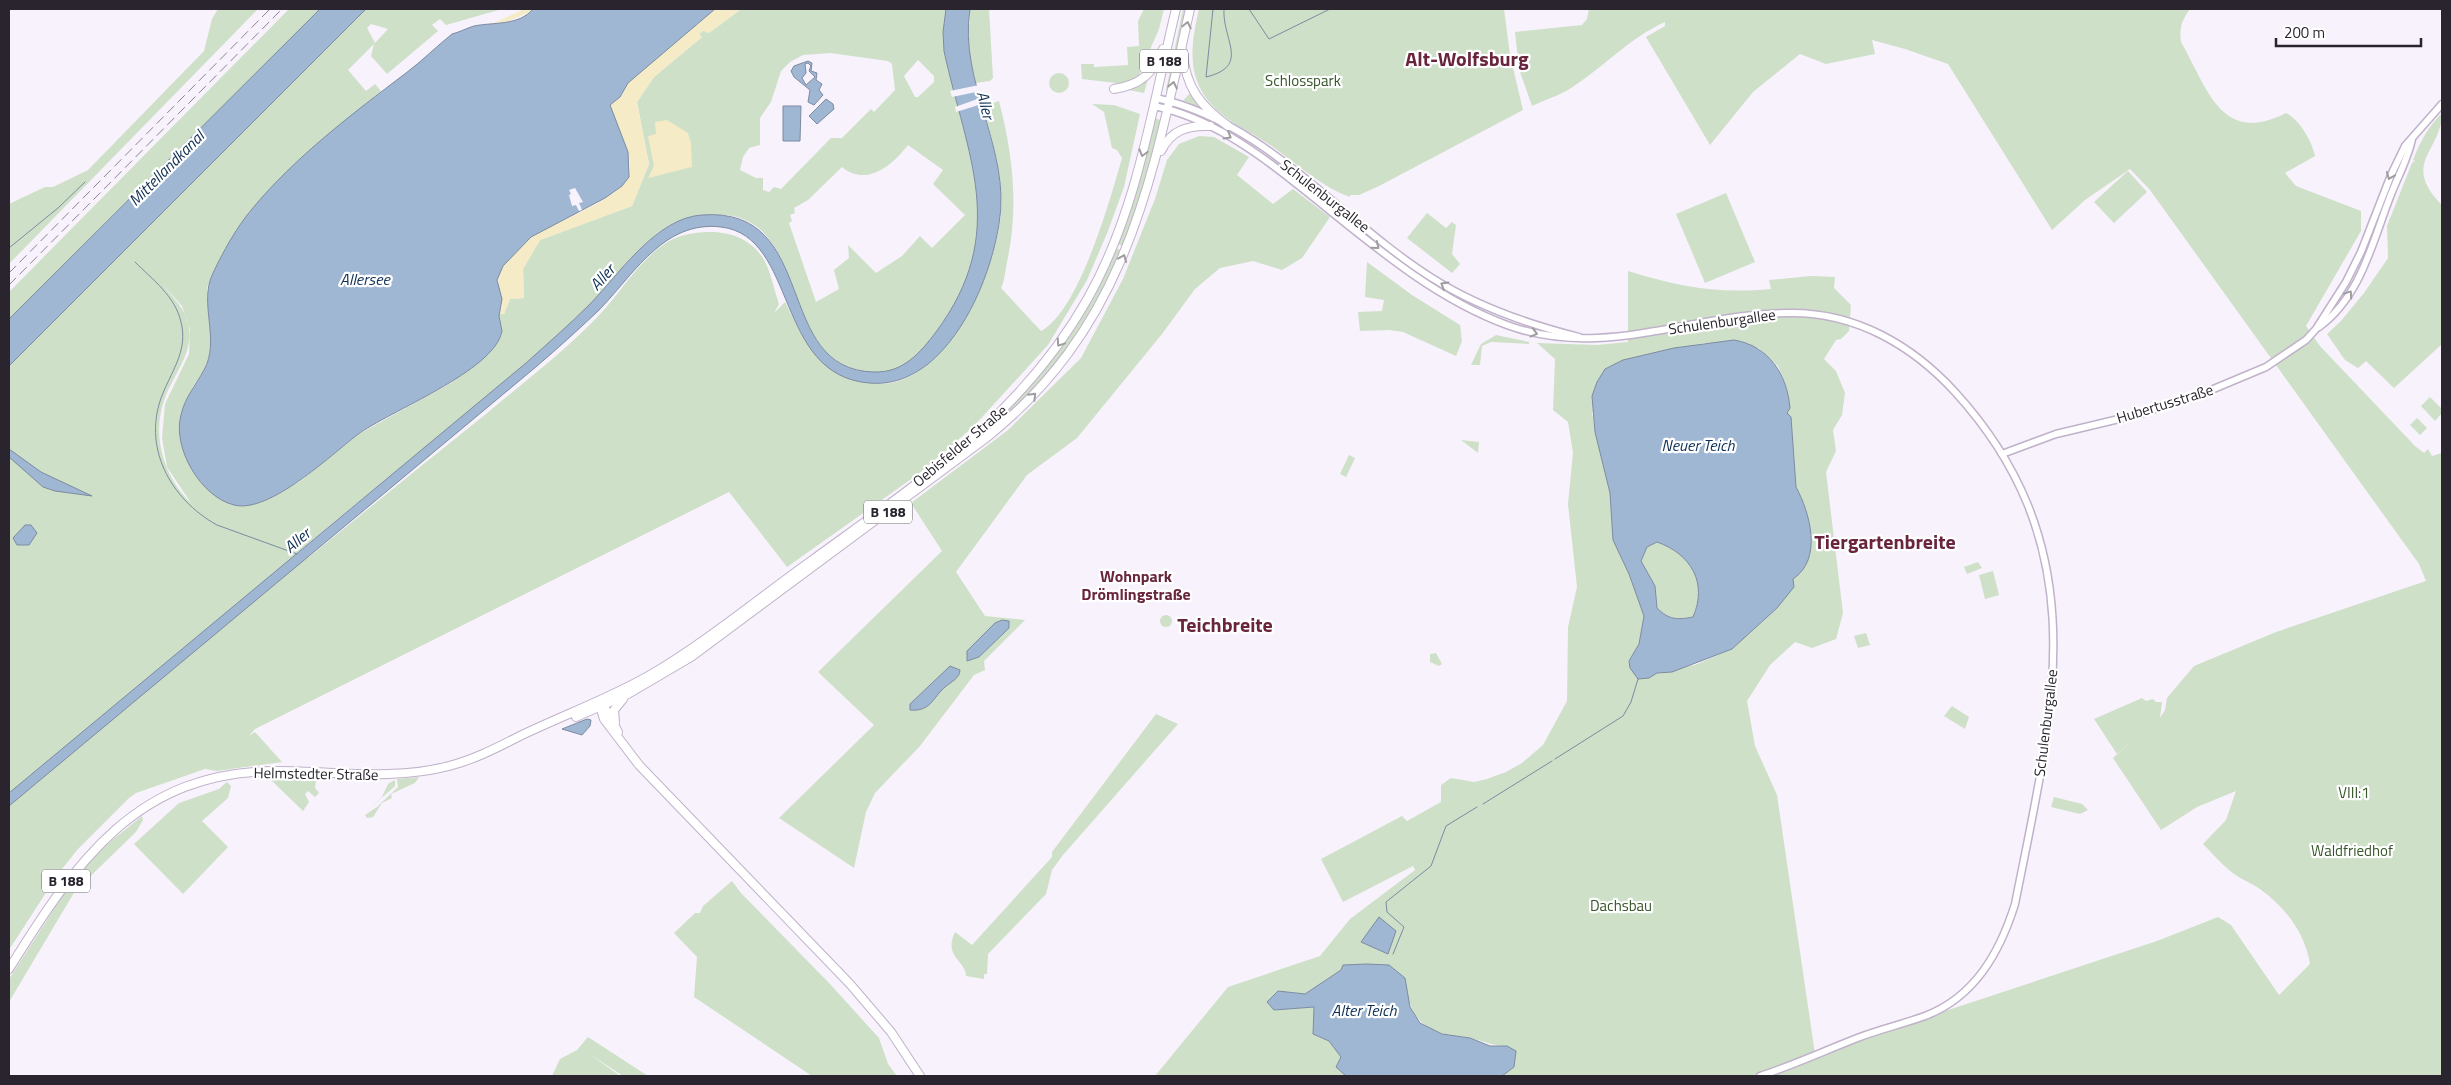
<svg xmlns="http://www.w3.org/2000/svg" width="2451" height="1085" font-family="'Titillium Web',sans-serif">
	<rect width="100%" height="100%" fill="#f8f2fc"/>
	<g fill="#cee0c8" fill-rule="evenodd">
		<path d="M218,9H258L9,264V204L45,187H53L88,170L204,51L212,19Z"/>
		<path d="M289,9H320L9,319V292Z"/>
		<path d="M366,9H502L446,25L440,19L432,25L438,31L387,74L371,56L374,44L348,70L366,91L375,84L381,91L310,151L250,211L212,274L207,288L211,341L209,357L204,371L193,386L180,417V435L186,456L198,478L215,495L232,505H251L299,482L357,435L451,383L493,349L502,334L499,314H504L510,299L524,298L523,269L540,240L632,206L649,164L637,102L654,77L702,37L699,34L703,30L709,33L741,9H946L943,32L944,51C967,159 1010,232 935,334C920,355 902,373 874,372C778,370 813,223 725,215C716,215 706,214 697,216C689,218 681,220 674,223C643,237 615,279 591,303C571,324 549,343 527,362C452,427 374,488 298,552L309,557C368,509 427,461 486,414C525,381 568,349 603,311C625,287 648,246 681,236C710,228 745,230 763,258C771,271 774,290 779,304L774,313L785,302C795,322 804,343 820,360C832,372 844,377 860,381C938,405 991,281 1000,222C1006,184 993,143 983,106L999,101C1013,155 1019,207 1007,262C1005,271 1005,280 1001,288L1041,331C1079,311 1110,200 1122,158L1117,150L1112,148L1104,112L1092,104L1114,105L1140,114L1124,187L1108,231L1087,280L1048,345L973,427L917,475L787,567L729,492L255,729L249,736L255,732L282,762L217,771L205,769L136,793L129,798L78,849L58,874L9,950V366ZM371,24L388,29L375,43L367,28ZM830,53L888,61L892,64L895,90L874,112L871,109L842,138H831L781,189L774,187L769,192L763,190V178H756L740,170L743,157L749,148L760,145V118L771,102L781,71L790,62L803,55ZM918,60L934,76V82L918,97H915L904,76ZM908,145L943,170L933,184L965,215L932,248L920,236L902,256L876,273L848,245L849,258L834,270L839,289L816,302L789,223L792,221L790,215L795,213L794,208L808,200L842,167C866,187 892,166 908,145ZM163,285L182,306L190,329L189,354L165,404L162,438L167,467L191,503C163,476 151,434 165,398C174,374 193,354 189,327C186,309 174,299 163,285Z"/>
		<path d="M970,9H989L993,78L990,81L976,83L968,50Z"/>
		<path d="M1144,9H1164L1159,29L1138,77L1124,84L1082,79L1081,64H1094V67L1128,65L1127,47L1139,46L1138,21Z"/>
		<path d="M1183,9H1187L1169,91L1166,90Z"/>
		<path d="M1199,9H1504L1510,55L1523,110L1379,186L1359,195H1350V197C1322,187 1298,165 1273,147C1258,136 1239,128 1224,116C1186,86 1189,52 1199,9Z"/>
		<path d="M1589,9H2190C2182,20 2179,28 2181,42C2208,89 2221,146 2286,113C2299,119 2312,141 2315,156L2285,173L2296,186L2361,211V231L2306,326L2320,346L2415,446L2424,453L2428,449L2432,456L2442,453V1076H1502L1514,1067L1507,1046C1493,1046 1483,1041 1470,1038C1461,1036 1452,1036 1443,1034C1415,1026 1407,1004 1405,978L1389,965H1344L1341,970L1305,994L1278,991L1274,1010L1314,1007L1313,1034L1329,1041L1341,1057L1336,1067L1346,1076H1155L1228,987L1320,956L1350,919L1415,870L1413,866L1343,902L1321,859L1402,816L1407,821L1441,802V785L1451,778L1474,782L1487,779L1506,772L1522,763L1543,745L1567,701L1568,627L1577,587L1568,504L1573,453L1568,422L1553,410L1555,359L1537,343L1597,345L1628,342V271C1680,287 1717,294 1771,289L1769,280L1811,276L1835,277L1834,288L1851,305L1849,331L1841,339L1836,340L1824,359L1836,371L1845,393L1842,415L1833,430L1836,451L1826,472L1843,613L1836,639L1812,648L1795,642L1770,665L1747,701L1755,746L1777,795L1815,1054L2157,941L2218,917L2231,925L2279,995L2310,964C2305,933 2286,908 2260,889C2252,883 2242,880 2234,874C2223,866 2213,854 2203,844L2226,820L2236,791L2197,807L2161,830L2113,758L2138,736L2117,754L2094,719L2142,698L2146,701L2153,699L2156,702H2162L2160,718L2165,710L2167,698L2194,666L2276,632L2426,581L2419,564L2150,190L2130,169L2085,200L2052,230L1948,64L1905,49L1872,40L1875,54L1826,64L1800,54L1753,92L1710,145L1646,37L1665,26V22C1630,38 1608,63 1577,84C1564,94 1547,99 1532,106L1519,69L1515,32L1582,25L1587,19ZM1705,343L1759,348L1778,366L1784,380L1789,398L1787,413L1791,417L1796,487L1800,495L1812,536L1793,579L1777,608L1732,649L1695,665L1657,672L1649,678L1629,661L1639,644L1644,616L1629,574L1613,540L1610,493L1592,413L1650,354Z"/>
		<circle cx="1059" cy="83" r="10"/>
		<path d="M1148,79L1144,93L1129,90Z"/>
		<path d="M1191,92L1200,105V108L1182,102Z"/>
		<path d="M2442,113C2442,151 2400,163 2442,205V344L2394,388L2366,361L2358,368L2345,360L2327,334L2341,321L2364,293L2388,258L2387,226L2412,163L2415,161L2413,160C2420,142 2428,127 2442,113Z"/>
		<path d="M1155,118L1160,120L1142,198L1124,246L1117,244Z"/>
		<path d="M1199,136L1214,137L1249,157L1237,175L1273,204L1293,189L1330,217L1302,258L1282,270L1253,261L1220,268L1195,289L1162,334L1077,438L1027,475L956,572L985,616L1025,620L984,661L985,670L974,675L920,746L875,793L866,812L854,868L779,818L874,725L818,672L942,551L911,503L1008,430L1081,358L1123,279L1155,199L1167,160L1179,144Z"/>
		<path d="M1259,151L1287,168L1333,205Z"/>
		<path d="M2128,171L2147,192L2114,223L2094,202Z"/>
		<path d="M1726,193L1755,262L1705,283L1676,214Z"/>
		<path d="M1427,213L1446,228L1452,222L1456,225L1452,254L1460,264L1452,273L1407,238Z"/>
		<path d="M1351,219L1458,296L1477,306L1475,309L1429,283L1349,221Z"/>
		<path d="M1115,249H1119L1120,252C1093,331 1035,400 967,448C1016,406 1061,356 1092,298C1100,282 1107,265 1115,249Z"/>
		<path d="M1367,262L1412,295L1460,325L1462,341L1456,356L1403,332L1389,330L1360,331L1358,312L1382,311L1384,300L1365,297Z"/>
		<path d="M1496,335L1529,342V344L1491,342L1482,346L1480,365H1471L1481,344Z"/>
		<path d="M2430,397L2442,409V413L2435,421L2421,406Z"/>
		<path d="M2417,418L2427,428L2420,435L2410,425Z"/>
		<path d="M1461,440L1479,442L1478,453Z"/>
		<path d="M1349,455L1355,458L1346,477L1340,474Z"/>
		<path d="M1657,542C1691,555 1708,582 1693,617C1677,620 1669,620 1657,608L1655,586L1641,561L1647,547Z"/>
		<path d="M1978,562L1982,568L1967,574L1964,567Z"/>
		<path d="M1993,571L1999,595L1985,599L1979,575Z"/>
		<circle cx="1166" cy="621" r="6"/>
		<path d="M1866,633L1870,645L1858,648L1854,636Z"/>
		<path d="M1436,653L1442,664L1439,666L1430,662V654Z"/>
		<path d="M1952,706L1969,717L1965,729L1944,716Z"/>
		<path d="M1156,714L1178,724L1063,855L1052,870L1046,894L988,954L987,974H984V979L966,976C966,961 943,957 955,932L972,945L1052,857V852Z"/>
		<path d="M419,777L415,783L391,794L392,798L382,803L373,817L367,818L365,815L377,807L398,787L397,779Z"/>
		<path d="M269,778L316,781L315,788L319,793L315,797L308,791L305,794L309,802L303,811Z"/>
		<path d="M395,780V786L368,810L382,797L388,784Z"/>
		<path d="M227,782L231,786L228,798L202,821L228,847L183,894L134,844L179,803L219,789Z"/>
		<path d="M2054,797L2082,804L2088,810L2080,814L2051,807Z"/>
		<path d="M142,816L143,820L136,832L75,891L9,1002V979L67,889L94,855Z"/>
		<path d="M732,881L741,893L830,984L879,1038L888,1064L897,1076H812L694,997L697,957L674,933L695,913H700L703,906Z"/>
		<path d="M588,1037L648,1076H623L591,1055L620,1076H552L560,1059L577,1050Z"/>
	</g>
	<g fill="#f5ebc6">
		<path d="M524,9L532,11L509,21L490,25Z"/>
		<path d="M715,9H741L709,33L703,31L699,34L702,37L654,77L637,102L649,164L632,206L540,240L523,269L524,298L510,299L504,314H499C508,297 491,283 502,267C510,257 521,244 531,237C555,219 630,200 630,166C630,142 612,126 610,105L622,95L628,83Z"/>
		<path d="M667,120L688,133L691,143L692,167L648,178L654,166L648,136L656,134L655,122Z"/>
	</g>
	<g fill="#a0b7d3" stroke="#7c8ba1" fill-rule="evenodd">
		<path d="M320,9H366L9,366V319Z"/>
		<path d="M533,9H715L628,83L620,97L610,105L628,152L629,177L622,186L605,198L531,237L503,266L497,280L502,299L499,316L502,331C495,371 389,411 357,435C331,455 269,514 234,505C201,497 172,448 181,415C185,397 196,385 204,370C221,340 198,303 213,273C223,252 236,228 252,209C295,157 352,114 406,73C422,61 437,46 452,34C460,32 467,28 474,26C493,22 519,26 533,9Z"/>
		<path d="M946,9H970C958,82 1012,150 999,224C991,273 967,332 928,364C910,378 891,385 869,383C774,375 798,236 721,227C663,220 633,276 598,311C578,330 558,348 537,366L9,806V793L526,363C547,344 569,325 590,304C620,273 656,218 702,215C821,206 771,370 874,372C903,373 920,353 936,332C1010,232 967,157 944,51L943,32Z"/>
		<path d="M808,61L812,63L811,71L817,73L816,80L822,84L819,90L823,95L814,105L808,102L810,90L794,77L791,71L794,66ZM808,63L811,66L809,71L815,77L806,85L802,78L806,73L805,64Z"/>
		<path d="M826,99L833,104L834,109L817,124L809,116Z"/>
		<path d="M783,106H801L800,141H783Z"/>
		<path d="M1734,340C1769,346 1787,374 1790,408L1787,413L1791,417L1796,487C1810,513 1823,559 1793,579L1794,587L1777,608L1732,649L1672,672L1657,673L1649,678L1638,679L1630,668L1629,661L1639,644L1644,616L1629,574L1613,540L1610,493L1595,432L1592,396L1597,382L1605,369L1623,360L1674,348ZM1657,542C1691,554 1708,583 1693,617C1677,620 1669,620 1657,608L1655,586L1641,561L1647,547Z"/>
		<path d="M9,449L41,472L92,496L55,491L43,487L9,457Z"/>
		<path d="M25,525H31L37,533L29,545H17L13,538Z"/>
		<path d="M1002,620L1009,621V628L979,657L967,661V651L995,623Z"/>
		<path d="M950,666L960,670C960,678 951,682 945,687C933,697 931,712 910,710V704Z"/>
		<path d="M587,719L591,720L590,726L582,735L562,729Z"/>
		<path d="M1379,917L1396,931L1388,954L1361,942Z"/>
		<path d="M1367,964L1389,965L1405,978L1410,1007L1420,1023L1442,1034L1470,1038L1490,1046H1507L1516,1051L1514,1067L1502,1076H1346L1336,1067L1341,1057L1329,1041L1313,1034L1314,1007L1274,1010L1267,1002L1278,991L1305,994L1341,970L1343,965Z"/>
	</g>
	<g fill="#f8f2fc">
		<path d="M979,85L981,91L952,97L950,91Z"/>
		<path d="M983,97L985,103L956,112L955,107Z"/>
		<path d="M575,188L583,202L579,203L582,210L579,211L576,205L572,206L569,195L571,194L569,190Z"/>
	</g>
	<g fill="none" stroke-linecap="round" stroke-linejoin="round">
		<g stroke="#7c8ba1" stroke-width="1">
			<path d="M1213,9L1206,77C1251,66 1222,40 1224,9"/>
			<path d="M1249,9L1269,39L1330,9"/>
			<path d="M9,248L58,208L85,182"/>
			<path d="M135,262C153,280 175,296 181,322C188,349 173,369 163,393C141,446 170,499 217,525L297,554"/>
			<path d="M1555,759L1623,716L1631,702L1638,679"/>
			<path d="M1483,804L1552,761"/>
			<path d="M1393,954L1404,927L1387,912L1386,902L1431,866L1446,826L1477,807"/>
		</g>
		<defs>
			<g id="minor">
				<path d="M1156,98C1267,122 1340,220 1432,278C1478,307 1527,324 1579,337"/>
				<path d="M1154,106C1208,117 1256,151 1298,185C1364,237 1428,296 1507,325C1604,361 1694,312 1792,313C1856,313 1912,345 1955,392C2100,551 2052,716 2015,904C2000,952 1975,997 1925,1016C1903,1024 1881,1029 1860,1037C1826,1050 1794,1065 1760,1076"/>
				<path d="M2319,327C2361,296 2372,243 2390,197C2397,178 2408,159 2412,139"/>
				<path d="M2002,454L2056,434L2140,414L2204,393L2266,367L2306,340L2316,329L2346,282L2361,252L2391,175L2405,146L2442,104"/>
			</g>
			<g id="major">
				<path d="M1183,52C1185,86 1200,106 1228,126"/>
				<path d="M1114,89C1140,85 1153,74 1163,49"/>
				<path d="M1161,151C1171,130 1188,125 1210,126"/>
				<path d="M599,703L604,719L639,765L850,984L891,1032L920,1076"/>
				<path d="M602,703L618,732"/>
				<path d="M576,717L628,694L691,657L986,438C1130,323 1152,177 1190,9"/>
				<path d="M615,722L614,710L623,699"/>
				<path d="M9,969C75,863 137,770 278,771C336,771 392,781 449,766C476,759 500,746 524,734C566,714 610,698 650,675C705,643 759,598 811,561C919,482 1021,417 1088,298C1138,209 1152,107 1176,9"/>
			</g>
		</defs>
		<use href="#minor" stroke="#c0b2ca" stroke-width="9"/>
		<use href="#major" stroke="#c0b2ca" stroke-width="10"/>
		<use href="#minor" stroke="#fff" stroke-width="6"/>
		<use href="#major" stroke="#fff" stroke-width="8"/>
		<g stroke="#8b858f" stroke-width="1" stroke-dasharray="10 5" stroke-linecap="butt">
			<path d="M9,273L270,9"/>
			<path d="M9,285L282,9"/>
		</g>
	</g>
	<defs><path id="oneway-chevron" d="M-2-3.5L2.5 0L-2 3.5" fill="none" stroke-width="1.6" stroke-linecap="round" stroke-linejoin="round" transform="scale(1.25)"/></defs>
	<g stroke="#9f9ca0">
		<use href="#oneway-chevron" transform="translate(1187 25) rotate(-77)"/>
		<use href="#oneway-chevron" transform="translate(1173 85) rotate(-78)"/>
		<use href="#oneway-chevron" transform="translate(1228 136) rotate(30)"/>
		<use href="#oneway-chevron" transform="translate(1143 153) rotate(106)"/>
		<use href="#oneway-chevron" transform="translate(2390 176) rotate(113)"/>
		<use href="#oneway-chevron" transform="translate(1376 246) rotate(39)"/>
		<use href="#oneway-chevron" transform="translate(1123 258) rotate(-67)"/>
		<use href="#oneway-chevron" transform="translate(1444 285) rotate(-149)"/>
		<use href="#oneway-chevron" transform="translate(2349 294) rotate(-56)"/>
		<use href="#oneway-chevron" transform="translate(1534 333) rotate(15)"/>
		<use href="#oneway-chevron" transform="translate(1060 343) rotate(124)"/>
		<use href="#oneway-chevron" transform="translate(1033 396) rotate(-45)"/>
	</g>
	<g text-anchor="middle" stroke-width="4.5" stroke-linejoin="round" paint-order="stroke">
		<g fill="#fff" stroke="#69666c" stroke-width="1">
			<rect x="1140" y="49.5" width="48" height="23" rx="4"/>
			<rect x="864" y="500.5" width="48" height="23" rx="4"/>
			<rect x="42" y="869.5" width="48" height="23" rx="4"/>
		</g>
		<g font-size="14" font-weight="bold" fill="#29242d">
			<text x="1164" y="66">B 188</text>
			<text x="888" y="517">B 188</text>
			<text x="66" y="886">B 188</text>
		</g>
		<g font-size="15" fill="#37552a" stroke="#fff">
			<text x="1303" y="86">Schlosspark</text>
			<text x="2354" y="798">VIII:1</text>
			<text x="2352" y="856">Waldfriedhof</text>
			<text x="1621" y="911">Dachsbau</text>
		</g>
		<g font-size="15" fill="#29242d" stroke="#fff">
			<text transform="translate(1325 196) rotate(38)" y="5">Schulenburgallee</text>
			<text transform="translate(1722 322) rotate(-8)" y="5">Schulenburgallee</text>
			<text transform="translate(2165 404) rotate(-17)" y="5">Hubertusstraße</text>
			<text transform="translate(960 446) rotate(-40)" y="5">Oebisfelder Straße</text>
			<text transform="translate(2046 723) rotate(-83)" y="5">Schulenburgallee</text>
			<text transform="translate(316 774) rotate(1)" y="5">Helmstedter Straße</text>
		</g>
		<g font-size="16" font-style="italic" fill="#0e2f54" stroke="#fff">
			<text transform="translate(986 105) rotate(76)" y="6">Aller</text>
			<text transform="translate(166 168) rotate(-45)" y="6">Mittellandkanal</text>
			<text transform="translate(602 277) rotate(-48)" y="6">Aller</text>
			<text x="365" y="285">Allersee</text>
			<text x="1698" y="451">Neuer Teich</text>
			<text transform="translate(297 540) rotate(-40)" y="6">Aller</text>
			<text x="1364" y="1016">Alter Teich</text>
		</g>
		<g font-size="16" font-weight="bold" fill="#69253c" stroke="#fff">
			<text x="1136" y="582">Wohnpark<tspan x="1136" dy="18">Drömlingstraße</tspan></text>
		</g>
		<g font-size="20" font-weight="bold" fill="#69253c" stroke="#fff">
			<text x="1467" y="66">Alt-Wolfsburg</text>
			<text x="1885" y="549">Tiergartenbreite</text>
			<text x="1225" y="632">Teichbreite</text>
		</g>
	</g>
	<rect width="2451" height="1085" fill="none" stroke="#29242d" stroke-width="20"/>
	<path d="M2276 38v8h145v-8" fill="none" stroke="#29242d" stroke-width="2.5"/>
	<text x="2284" y="38" font-size="15" fill="#29242d" stroke="#ffffff" stroke-width="4" paint-order="stroke">200 m</text>
</svg>
